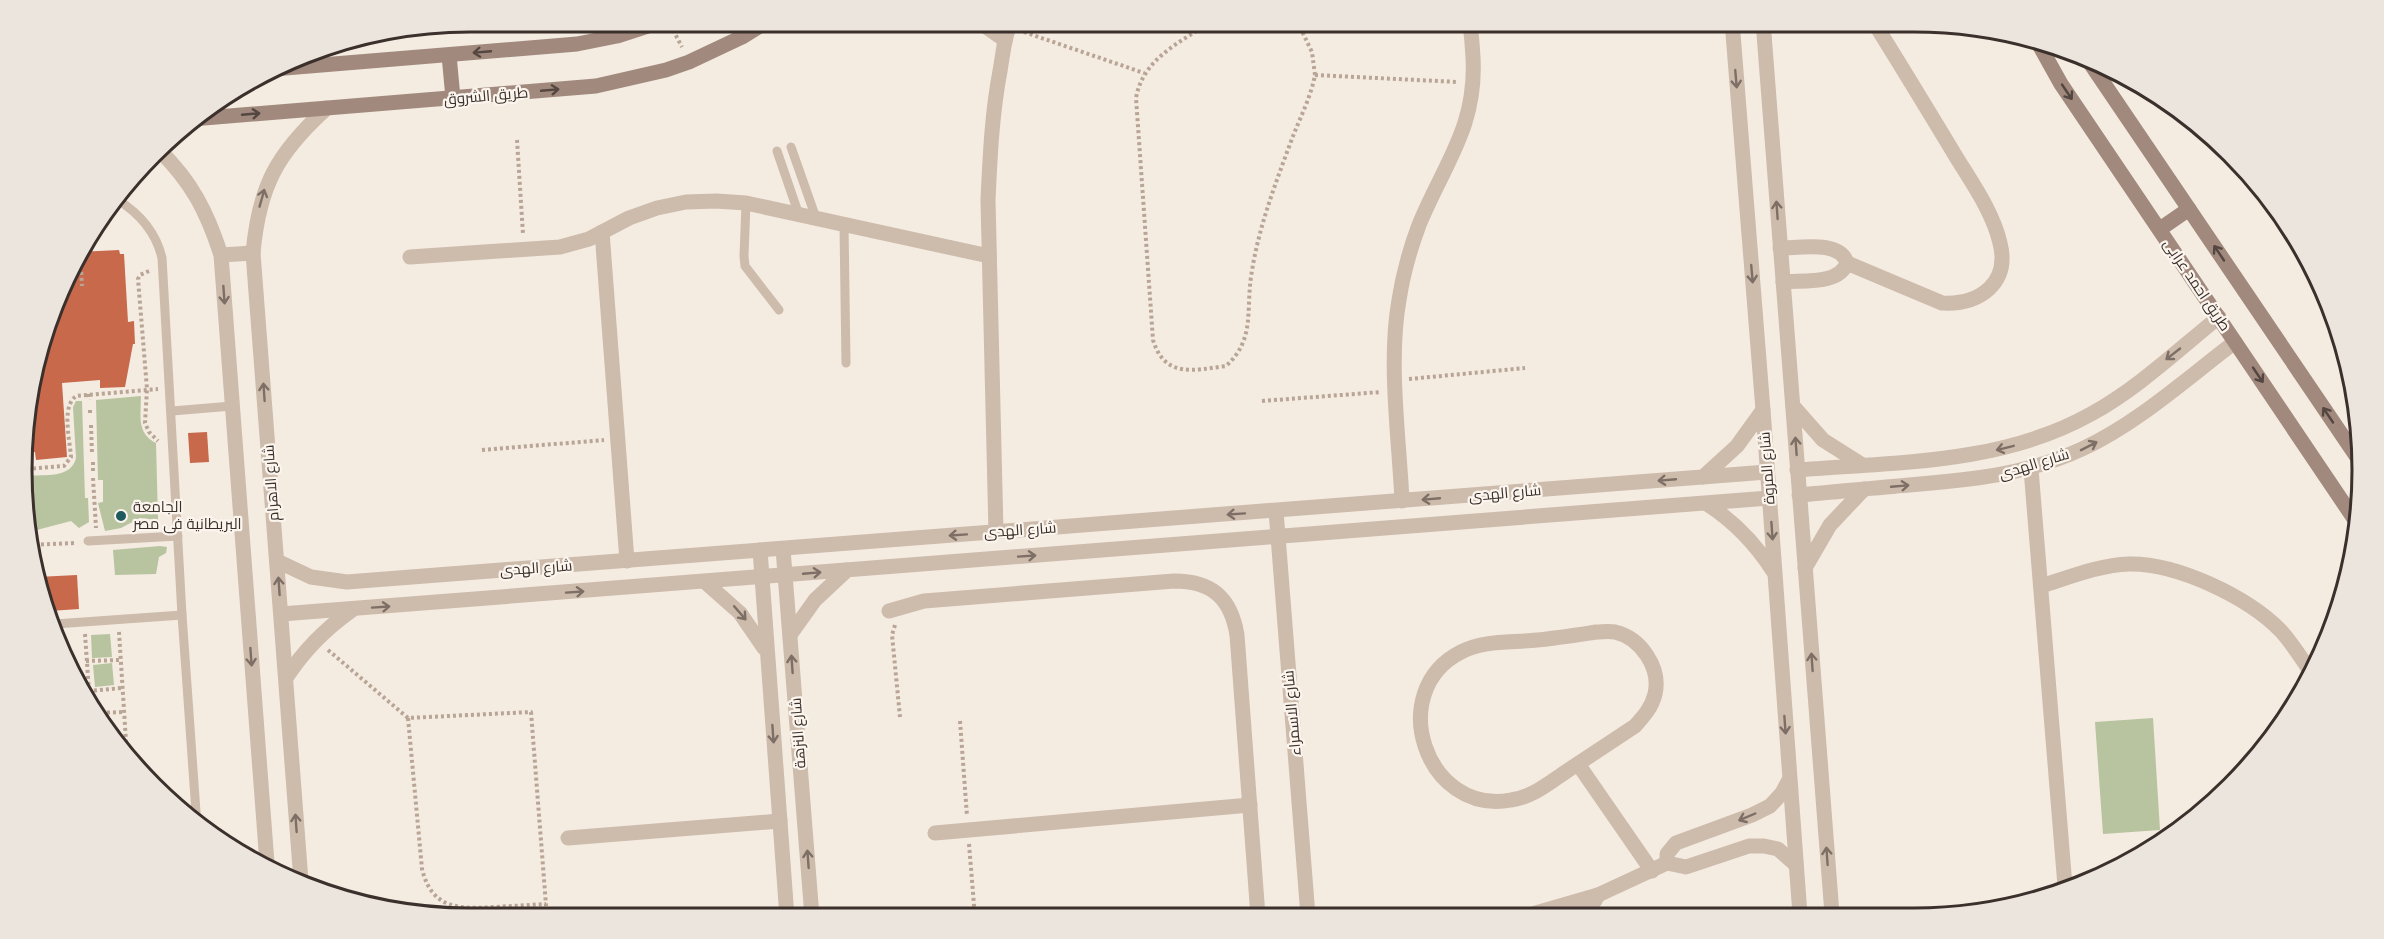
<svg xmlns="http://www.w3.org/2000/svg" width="2384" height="939" font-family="'Varela Round',Cairo,sans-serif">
	<rect width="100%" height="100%" fill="#f4ebe1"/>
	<g fill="#b8c4a0">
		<path d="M141,396C141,414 136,433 156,443L158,520L140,518L121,528L105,531L98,503L103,502V480H98L96,400Z"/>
		<path d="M76,401H82L85,498H88L89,522L79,528L71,521L29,532L27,476C44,474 71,479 76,458L73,407Z"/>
		<path d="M160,546L167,547L166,553L159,557L156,574L115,575L113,550Z"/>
		<path d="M110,634L112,657L92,658L91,635Z"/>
		<path d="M112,663L114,685L95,687L93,665Z"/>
		<path d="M2153,718L2160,830L2103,834L2095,722Z"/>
	</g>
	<g fill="#c8694b">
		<path d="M119,250L120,254H124L128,322L134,321L135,344H133L125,387L100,388V380L62,383L67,457L36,460L35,452L26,453L25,411L45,325L78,252Z"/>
		<path d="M207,432L209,462L190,463L188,433Z"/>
		<path d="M77,575L79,609L50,611L37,577Z"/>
	</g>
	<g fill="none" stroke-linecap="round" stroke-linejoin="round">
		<g stroke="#b9a596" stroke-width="4" stroke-dasharray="3 3" stroke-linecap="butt">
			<path d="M1212,21C1181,42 1143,58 1136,98L1153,340C1165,379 1194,370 1226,366C1255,340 1246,311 1251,277C1258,228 1276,182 1293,136C1301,116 1311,96 1315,75L1312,52L1297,21"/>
			<path d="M673,30L682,47"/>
			<path d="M1024,32L1144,73"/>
			<path d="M1315,75L1458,82"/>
			<path d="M517,140L523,234"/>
			<path d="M80,248L82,286"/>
			<path d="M149,271L140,275L138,279L147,389L145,423L149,432L158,441"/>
			<path d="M1409,379L1525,368"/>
			<path d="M88,394L89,400"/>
			<path d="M1262,401L1381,392"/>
			<path d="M90,410V416"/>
			<path d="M91,425L92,454"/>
			<path d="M482,450L604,440"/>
			<path d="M93,462V471"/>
			<path d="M27,469L64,466L71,457C70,440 61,407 76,396L158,389"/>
			<path d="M93,478L96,528"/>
			<path d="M29,545L76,543"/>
			<path d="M895,625L892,635L900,717"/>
			<path d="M119,632L127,757"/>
			<path d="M85,634L90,706"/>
			<path d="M328,650L408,718L531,712L547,918"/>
			<path d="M86,661L120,660"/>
			<path d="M88,691L122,688"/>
			<path d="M95,713L124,712"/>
			<path d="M408,718L422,869C432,910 460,909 495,907C512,906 529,905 546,904"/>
			<path d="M960,721L967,816"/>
			<path d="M969,844L975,917"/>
		</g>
		<g stroke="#cdbbac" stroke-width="9">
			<path d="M791,147L816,218"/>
			<path d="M777,151L799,215"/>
			<path d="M118,200C140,214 156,232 162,258L182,615L197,826"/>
			<path d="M746,203L744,256L745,266L779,310"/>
			<path d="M844,225L846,363"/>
			<path d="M172,411L232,406"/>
			<path d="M88,541L178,536"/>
			<path d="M55,624L182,615"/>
		</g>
		<g stroke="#cdbbac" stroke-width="15">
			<path d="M978,21L1005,40"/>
			<path d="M1732,21L1763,410L1800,915"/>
			<path d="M1763,21L1832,914"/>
			<path d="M159,150C192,182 207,212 221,255L267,863"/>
			<path d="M602,232L627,561"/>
			<path d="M1780,248C1800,248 1840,240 1847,263L1942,303C1980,305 2010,283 2000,243C1992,209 1969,179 1952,150C1926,107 1900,64 1873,21"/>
			<path d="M221,255L253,253"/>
			<path d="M410,257L560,247L589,239L629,218L657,208L686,202L716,201L746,203L989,256"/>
			<path d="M1783,282C1803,280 1839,285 1847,263"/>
			<path d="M1793,406L1823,440L1861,464"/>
			<path d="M2031,469L2065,886"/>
			<path d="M1797,470C1897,462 2002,464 2091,414C2137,389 2178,350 2219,317"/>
			<path d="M1703,477L1737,446L1763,410"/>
			<path d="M1799,495C1836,492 1872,488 1909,485C1969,480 2026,475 2082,449C2138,423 2186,379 2235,342"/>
			<path d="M1402,501C1399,437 1388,362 1399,300C1403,274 1410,249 1419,225C1444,164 1477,127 1473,57C1472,45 1472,33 1469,21"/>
			<path d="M1707,504C1735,522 1755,543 1773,571"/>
			<path d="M1276,511L1308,916"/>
			<path d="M996,532L988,200C990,156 992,113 1000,71C1003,54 1004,37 1011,21"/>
			<path d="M783,549L812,917"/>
			<path d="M760,550L787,917"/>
			<path d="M277,561L311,577L347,582L1767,472"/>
			<path d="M1805,568L1830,525L1864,489"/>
			<path d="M705,582L740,613L764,648"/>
			<path d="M2041,586C2070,577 2099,565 2129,564C2177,563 2248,597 2281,631C2292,643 2301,658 2311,672"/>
			<path d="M889,611L924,601L1174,581C1212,581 1231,598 1237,635L1258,916"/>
			<path d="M281,614L1769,498"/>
			<path d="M1596,632C1602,632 1609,631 1615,632C1641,638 1661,668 1655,694C1652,707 1644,716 1635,726C1612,741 1590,756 1567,771C1549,783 1533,797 1511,800C1426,816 1384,691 1461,652C1484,640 1512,643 1537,640C1557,638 1576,635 1596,632Z"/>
			<path d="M790,635L815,600L847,570"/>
			<path d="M286,678C304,650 325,629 352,610"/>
			<path d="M1578,764L1652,871"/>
			<path d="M935,833L1250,805"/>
			<path d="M568,838L780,821"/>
			<path d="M1667,863V854L1676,843L1752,815L1770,806L1782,793L1789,780"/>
			<path d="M301,881L253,253C259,186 277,153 327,108"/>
			<path d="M1529,915L1598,895L1667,863L1686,867L1749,846H1764L1778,849L1796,865"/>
			<path d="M1587,915L1598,895"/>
		</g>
		<g stroke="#a18a7d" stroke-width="15">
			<path d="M2037,41L2061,84L2359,526"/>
			<path d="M449,55L453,98"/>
			<path d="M2086,57L2361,463"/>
			<path d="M273,69L577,44L617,36L663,21"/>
			<path d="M192,119L596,86L666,70L689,62L742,37L768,21"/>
			<path d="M2160,229L2189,209"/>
		</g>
	</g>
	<defs><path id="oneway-shaft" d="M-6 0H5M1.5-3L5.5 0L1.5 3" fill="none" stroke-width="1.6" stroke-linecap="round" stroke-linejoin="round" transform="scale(1.5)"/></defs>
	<g stroke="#544640">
		<use href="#oneway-shaft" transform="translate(482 52) rotate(175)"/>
		<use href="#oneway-shaft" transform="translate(550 90) rotate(-5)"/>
		<use href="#oneway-shaft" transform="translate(2067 92) rotate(56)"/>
		<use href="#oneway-shaft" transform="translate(251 114) rotate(-5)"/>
		<use href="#oneway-shaft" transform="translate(2219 253) rotate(-124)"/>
		<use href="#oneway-shaft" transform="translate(2258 375) rotate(56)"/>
		<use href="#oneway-shaft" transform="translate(2328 415) rotate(-124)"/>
	</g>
	<g stroke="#7d6f65">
		<use href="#oneway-shaft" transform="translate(1736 79) rotate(85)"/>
		<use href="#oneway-shaft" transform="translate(262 198) rotate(-74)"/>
		<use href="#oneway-shaft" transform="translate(1777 210) rotate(-94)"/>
		<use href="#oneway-shaft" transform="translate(1752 274) rotate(85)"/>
		<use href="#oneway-shaft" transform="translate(224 295) rotate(86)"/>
		<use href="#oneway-shaft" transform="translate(2173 354) rotate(142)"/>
		<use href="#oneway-shaft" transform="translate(264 392) rotate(-94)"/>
		<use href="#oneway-shaft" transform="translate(1796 446) rotate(-94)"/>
		<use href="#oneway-shaft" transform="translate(2089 446) rotate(-27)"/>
		<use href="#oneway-shaft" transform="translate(2005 448) rotate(166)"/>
		<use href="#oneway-shaft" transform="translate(1667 480) rotate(175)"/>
		<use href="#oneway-shaft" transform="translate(1900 486) rotate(-5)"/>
		<use href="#oneway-shaft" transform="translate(1431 499) rotate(175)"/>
		<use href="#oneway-shaft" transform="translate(1236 514) rotate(176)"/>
		<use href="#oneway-shaft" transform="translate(1772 531) rotate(86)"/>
		<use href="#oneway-shaft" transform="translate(958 535) rotate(176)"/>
		<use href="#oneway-shaft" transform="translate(1027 556) rotate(-4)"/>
		<use href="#oneway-shaft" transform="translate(812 573) rotate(-5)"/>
		<use href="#oneway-shaft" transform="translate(279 586) rotate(-94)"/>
		<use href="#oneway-shaft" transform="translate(575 592) rotate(-4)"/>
		<use href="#oneway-shaft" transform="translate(381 607) rotate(-4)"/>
		<use href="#oneway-shaft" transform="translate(740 613) rotate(49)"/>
		<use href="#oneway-shaft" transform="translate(251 657) rotate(86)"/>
		<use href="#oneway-shaft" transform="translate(1812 662) rotate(-94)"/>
		<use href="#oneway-shaft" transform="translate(792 664) rotate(-94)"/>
		<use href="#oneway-shaft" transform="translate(1785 725) rotate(86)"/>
		<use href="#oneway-shaft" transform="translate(773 734) rotate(86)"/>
		<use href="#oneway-shaft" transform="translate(1747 817) rotate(157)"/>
		<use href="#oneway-shaft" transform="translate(296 823) rotate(-94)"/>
		<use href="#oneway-shaft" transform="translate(1827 856) rotate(-94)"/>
		<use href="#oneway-shaft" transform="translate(808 859) rotate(-94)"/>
	</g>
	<circle fill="#1f5a5e" stroke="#fbf5ee" stroke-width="2" cx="121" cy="516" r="6"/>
	<g text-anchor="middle" stroke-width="4.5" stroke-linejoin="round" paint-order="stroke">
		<g font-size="15" fill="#3b302b" stroke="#fbf5ee">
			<text transform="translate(486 96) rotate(-5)" y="5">طريق الشروق</text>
			<text transform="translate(2197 285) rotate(56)" y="5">طريق احمد عرابى</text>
			<text transform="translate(2034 464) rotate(-17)" y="5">شارع الهدى</text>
			<text transform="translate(1767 468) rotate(-94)" y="5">شارع المروة</text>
			<text transform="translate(271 483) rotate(-94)" y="5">شارع الاهرام</text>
			<text transform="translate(1505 493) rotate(-5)" y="5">شارع الهدى</text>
			<text transform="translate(1020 530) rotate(-4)" y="5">شارع الهدى</text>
			<text transform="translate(536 568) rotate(-4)" y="5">شارع الهدى</text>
			<text transform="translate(1292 713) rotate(-95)" y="5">شارع الاسمراء</text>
			<text transform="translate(798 733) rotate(-94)" y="5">شارع النزهة</text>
		</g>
		<g font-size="15" fill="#3b302b" stroke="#fbf5ee" text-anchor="start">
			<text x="133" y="512">الجامعة<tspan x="133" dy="17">البريطانية فى مصر</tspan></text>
		</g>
	</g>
	<path d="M0 0H2384V939H0ZM470 32H1914A438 438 0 0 1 2352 470V470A438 438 0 0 1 1914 908H470A438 438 0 0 1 32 470V470A438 438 0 0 1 470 32Z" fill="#ece5de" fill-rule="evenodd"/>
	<path fill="none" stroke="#3b302b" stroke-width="3" d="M470 32H1914A438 438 0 0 1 2352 470V470A438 438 0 0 1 1914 908H470A438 438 0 0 1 32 470V470A438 438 0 0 1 470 32Z"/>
</svg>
